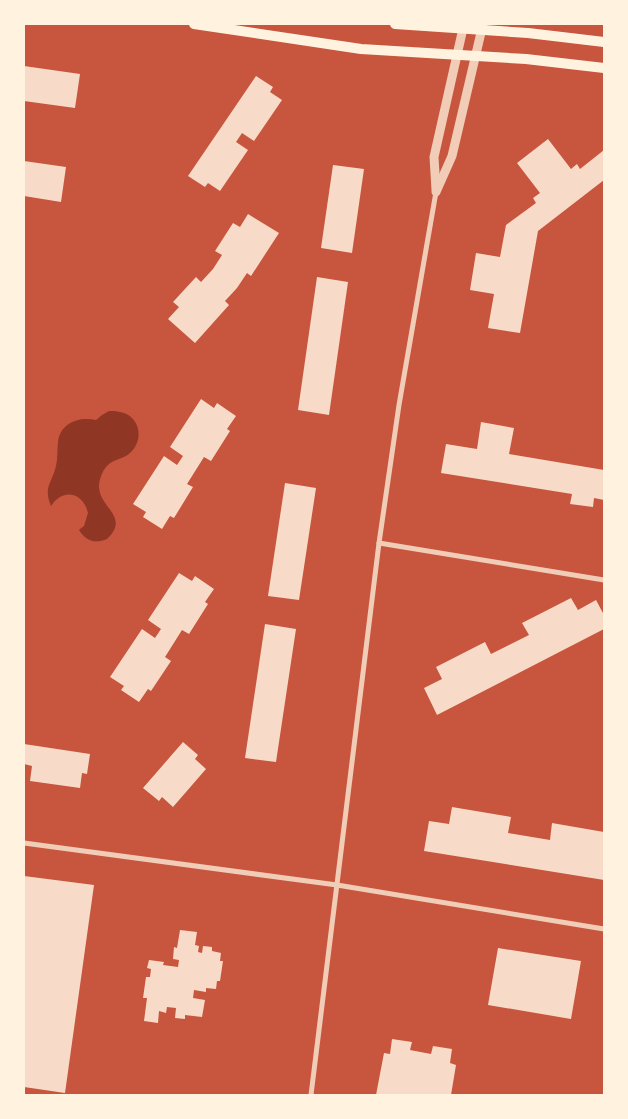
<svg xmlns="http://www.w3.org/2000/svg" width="628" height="1119" font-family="'Source Serif 4',serif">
	<rect width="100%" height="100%" fill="#c8553d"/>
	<path fill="#8f3625" d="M109,411C118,411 127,412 133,419C143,431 139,448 126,456C120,459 114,460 109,464C103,469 100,477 99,485C98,508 131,516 107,539C95,544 86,541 79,530L84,526L88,513C83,492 63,488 51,506C43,487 52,483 56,466C58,458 57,450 58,442C60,423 79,416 96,420L102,415Z"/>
	<g fill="#f7dbc8">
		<path d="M24,66L80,74L75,108L24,101Z"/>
		<path d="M256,76L273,87L270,92L282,100L254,141L242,133L236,142L248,150L220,191L208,183L205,187L188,176Z"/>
		<path d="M548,139L571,169L577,164L580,169L604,150V180L538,231L520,333L488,328L494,294L470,290L476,253L500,257L506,225L536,203L533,198L540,193L517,163Z"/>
		<path d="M24,161L66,167L61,202L24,196Z"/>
		<path d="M333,165L364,169L352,253L321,248Z"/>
		<path d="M248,214L279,233L251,276L247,273L237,288L225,301L229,305L195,343L168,319L179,307L173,302L196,277L201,282L213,269L222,255L215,251L233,223L240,227Z"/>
		<path d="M317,277L348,282L329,415L298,410Z"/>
		<path d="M201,399L214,408L217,403L236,416L227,429L230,431L211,461L204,457L187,484L193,487L174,518L170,516L162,529L143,517L146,512L133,504L164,456L177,465L183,456L170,447Z"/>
		<path d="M481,422L514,428L509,454L604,470V500L594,498L593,507L570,504L572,494L441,473L446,444L477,449Z"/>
		<path d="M285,483L316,488L299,600L268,596Z"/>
		<path d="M179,573L192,581L195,576L214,589L205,602L208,604L189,634L182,630L165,657L171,661L151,691L148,689L139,702L121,690L124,686L110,677L142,629L155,638L161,629L148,620Z"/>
		<path d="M571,598L578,610L596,600L604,615V629L437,715L424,688L442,679L436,667L485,642L491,654L529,635L522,623Z"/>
		<path d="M265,624L296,629L276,762L245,758Z"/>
		<path d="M183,742L198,755L195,759L206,769L173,807L162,797L159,801L143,788Z"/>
		<path d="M24,744L90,754L87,774L82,773L80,788L30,781L32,766L24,764Z"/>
		<path d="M452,807L511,817L508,833L550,840L552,823L604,832V880L424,851L429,821L449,824Z"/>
		<path d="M24,876L94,885L65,1093L24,1087Z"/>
		<path d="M180,930L197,932L195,945L199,946L198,952L202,953L203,946L212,947V951L221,953L220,961H223L220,981H217L216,989L206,988V992L194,990L193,998L205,1000L202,1017L185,1015V1019L175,1018L176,1008L167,1007L166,1013L159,1011L158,1023L144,1021L147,998H143L146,977H150L151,969L147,968L149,960L164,962L163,965L178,967L179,960L173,959L174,947L177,948Z"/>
		<path d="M498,948L581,961L571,1019L488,1005Z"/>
		<path d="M392,1039L412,1042L410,1050L431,1054L433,1046L452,1049L450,1063L456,1065L451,1095H376L384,1053L390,1054Z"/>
	</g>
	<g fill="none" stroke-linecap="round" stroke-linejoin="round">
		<g stroke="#f1ccb7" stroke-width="5">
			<path d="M379,543L604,580"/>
			<path d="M24,843L337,885L604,929"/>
			<path d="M311,1095L379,543L399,405L436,192"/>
		</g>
		<g stroke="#f1ccb7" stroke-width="9">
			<path d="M436,190L434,157L464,24"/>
			<path d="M436,192L452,156L483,24"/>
		</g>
		<g stroke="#fff3e0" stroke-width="10">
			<path d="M194,24L361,49L526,59L604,68"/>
			<path d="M395,24L528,33L604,42"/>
		</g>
	</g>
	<rect width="628" height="1119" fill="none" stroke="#fff3e0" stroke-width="50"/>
</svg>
